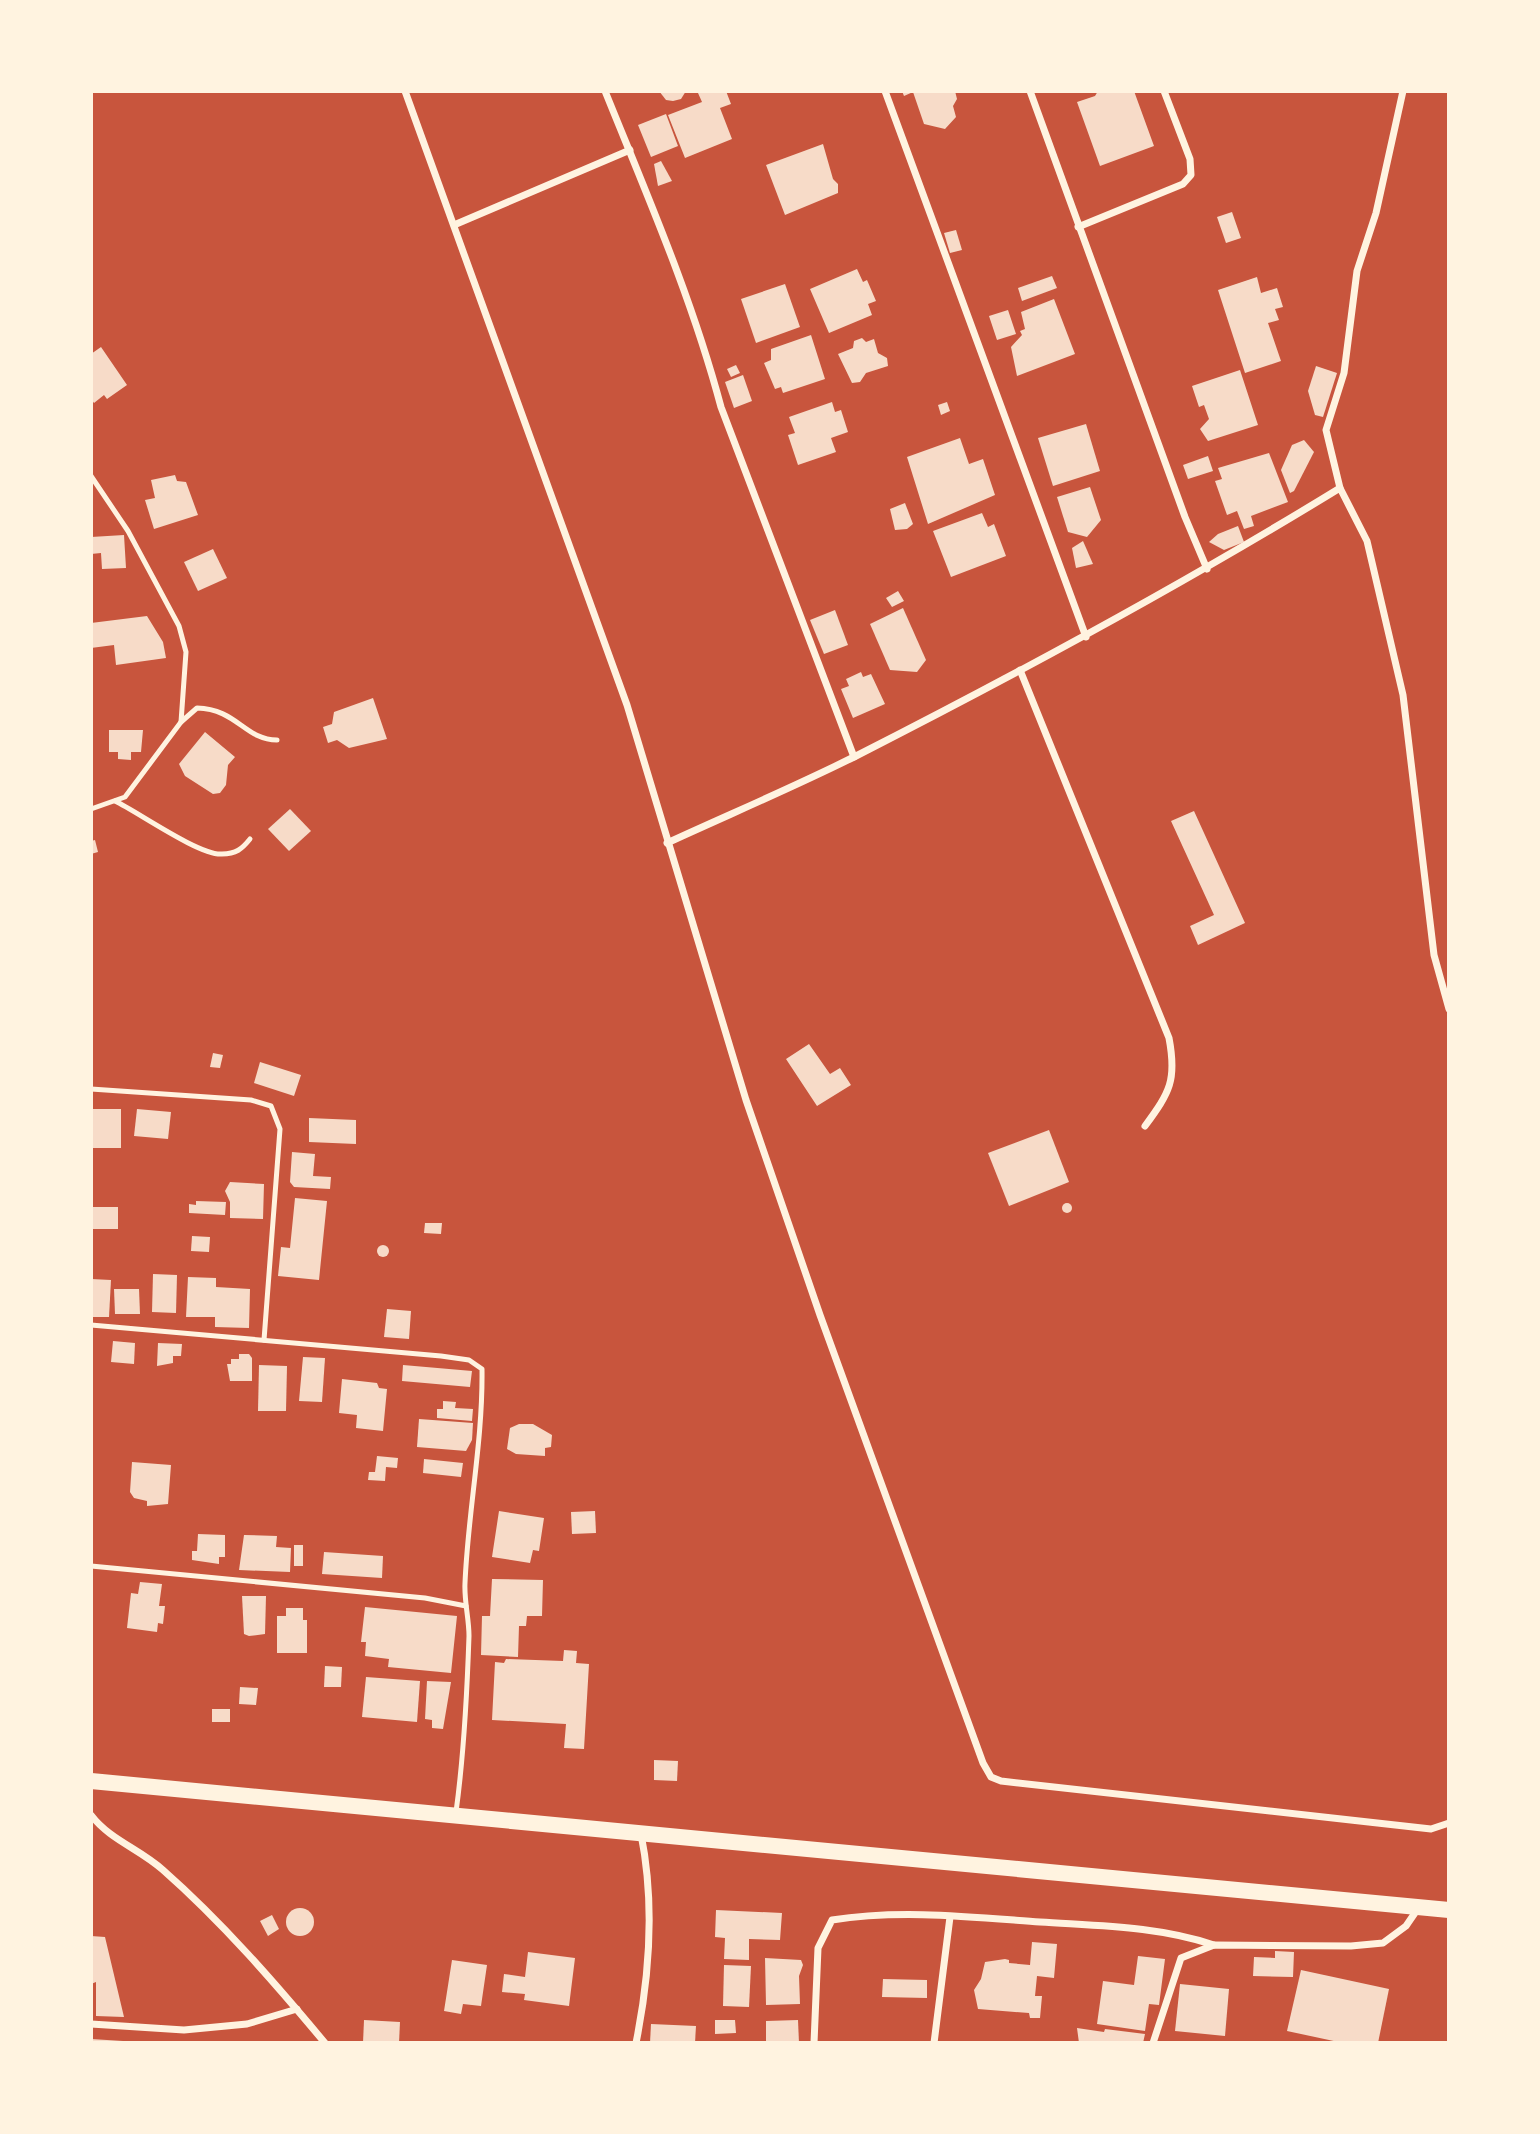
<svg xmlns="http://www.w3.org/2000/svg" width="1540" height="2134" font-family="'Golos Text',sans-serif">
	<rect width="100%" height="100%" fill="#c8553d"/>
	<g fill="#f7dbc8">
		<path d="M659,91H686L681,99L673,101L666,100Z"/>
		<path d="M704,91H726L731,104L720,108L732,139L685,158L668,115L702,102L698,93Z"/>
		<path d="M902,91H955L957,99L953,106L956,117L945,129L924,124L913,92L904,96Z"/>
		<path d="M1098,91H1134L1154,146L1100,166L1077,102L1095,96Z"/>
		<path d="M666,114L678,146L651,157L638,125Z"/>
		<path d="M823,144L833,179L838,184V193L785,215L766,165Z"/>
		<path d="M661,161L672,181L658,186L654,164Z"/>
		<path d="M1232,212L1241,238L1226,243L1217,217Z"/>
		<path d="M956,230L962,250L950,253L944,233Z"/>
		<path d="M857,269L863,282L867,280L876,301L868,304L872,315L829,333L810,289Z"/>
		<path d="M1052,276L1057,288L1022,301L1018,288Z"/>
		<path d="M1257,277L1261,293L1277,288L1283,307L1275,309L1279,320L1268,323L1281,361L1245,373L1218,290Z"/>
		<path d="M785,284L800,327L756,343L741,299Z"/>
		<path d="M1054,299L1075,354L1017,376L1011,347L1022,335L1020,331L1025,329L1021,312Z"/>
		<path d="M1008,310L1016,334L997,340L989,316Z"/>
		<path d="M811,335L825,379L783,393L781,387L775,389L764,363L771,360V349Z"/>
		<path d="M862,338L866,342L874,339L878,353L887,358L888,366L866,373L860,382L852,383L838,354L853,348L854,341Z"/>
		<path d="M101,347L127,385L107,399L104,395L94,403L91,399V354Z"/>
		<path d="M736,365L740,373L731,377L727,369Z"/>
		<path d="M1316,366L1337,373L1323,417L1315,415L1308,391Z"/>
		<path d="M1240,370L1258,425L1208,441L1200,429L1209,419L1204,405L1199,407L1192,386Z"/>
		<path d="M743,375L752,401L734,408L725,382Z"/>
		<path d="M832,402L835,412L841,410L848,432L831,438L836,452L798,465L788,435L795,433L789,417Z"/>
		<path d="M947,402L950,411L941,415L938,405Z"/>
		<path d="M1086,424L1100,471L1053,486L1038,438Z"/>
		<path d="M960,438L969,464L983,459L995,495L928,524L907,457Z"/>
		<path d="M1304,440L1314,452L1294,491L1290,493L1281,470L1292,445Z"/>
		<path d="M1269,453L1288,502L1251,516L1254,526L1244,529L1237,511L1227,515L1215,481L1222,479L1218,468Z"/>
		<path d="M1208,456L1213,471L1188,479L1183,465Z"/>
		<path d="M175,475L177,481L186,482L198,515L154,529L145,500L155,498L151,480Z"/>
		<path d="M1090,487L1101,520L1087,537L1068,532L1057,497Z"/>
		<path d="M905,503L913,524L907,529L895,530L890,509Z"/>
		<path d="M982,513L988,527L994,524L1006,556L951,577L933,531Z"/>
		<path d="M1238,526L1244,542L1224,550L1209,542L1218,534Z"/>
		<path d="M124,535L126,568L102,569L101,553L91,554V537Z"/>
		<path d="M1083,541L1093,564L1076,568L1072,548Z"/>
		<path d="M213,549L227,578L198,591L184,562Z"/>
		<path d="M898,591L904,601L892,607L886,598Z"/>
		<path d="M903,608L926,660L917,672L890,670L870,624Z"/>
		<path d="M835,610L848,645L824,654L810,620Z"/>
		<path d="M147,616L163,642L166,658L116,665L114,645L91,648V623Z"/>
		<path d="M861,672L863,677L871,674L885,704L853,718L841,689L849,686L846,679Z"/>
		<path d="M373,698L387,739L349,748L337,740L328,743L323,727L332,724L334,712Z"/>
		<path d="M109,730H143L141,752H131V760L118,759V752H109Z"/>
		<path d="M205,732L235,757L228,765L226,785L220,793L213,794L185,776L179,764Z"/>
		<path d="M290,809L311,831L289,851L268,829Z"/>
		<path d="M1194,811L1245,923L1198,945L1190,926L1214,915L1171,821Z"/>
		<path d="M95,840L98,852L91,854V841Z"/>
		<path d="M809,1044L830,1074L840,1068L851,1085L817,1106L786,1059Z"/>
		<path d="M213,1053L223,1055L220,1068L210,1067Z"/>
		<path d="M260,1062L301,1075L294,1096L254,1083Z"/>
		<rect x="91" y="1109" width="30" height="39"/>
		<path d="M137,1109L171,1112L168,1139L134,1136Z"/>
		<path d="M309,1118L356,1120V1144L309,1142Z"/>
		<path d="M1049,1130L1069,1182L1009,1206L988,1153Z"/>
		<path d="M292,1152L315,1154L313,1176L331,1177L330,1189L294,1187L290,1182Z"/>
		<path d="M230,1182L264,1184L263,1219L230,1218V1202L225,1191Z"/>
		<path d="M295,1198L327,1201L319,1280L278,1276L281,1247L290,1248Z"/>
		<path d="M196,1201L226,1202L225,1215L189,1213V1204L196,1205Z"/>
		<circle cx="1067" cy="1208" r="5"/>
		<rect x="91" y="1207" width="27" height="22"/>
		<path d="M425,1223H442L441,1234L424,1233Z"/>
		<path d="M192,1236L210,1237L209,1252L191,1251Z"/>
		<circle cx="383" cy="1251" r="6"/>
		<path d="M153,1274L177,1275L176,1313L152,1312Z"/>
		<path d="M188,1277L216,1278V1287L250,1289L249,1328L215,1327V1317H186Z"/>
		<path d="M91,1279L111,1280L109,1317H91Z"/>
		<path d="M114,1289H139L140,1314H115Z"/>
		<path d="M387,1309L411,1311L409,1339L384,1337Z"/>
		<path d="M113,1341L135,1343L134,1364L111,1362Z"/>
		<path d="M158,1343L182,1344L181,1356H173V1363L157,1366Z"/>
		<path d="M239,1354H249L252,1358V1381H230L227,1364H231V1359H239Z"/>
		<path d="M303,1357L325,1358L322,1402L299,1401Z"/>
		<path d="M259,1365L287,1366L286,1411H258Z"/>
		<path d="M403,1365L472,1371L470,1387L402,1381Z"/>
		<path d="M342,1379L377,1383L379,1388L387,1389L383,1431L356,1428L357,1415L339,1413Z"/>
		<path d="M443,1401L456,1402L455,1408L473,1409L472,1421L437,1418V1409H443Z"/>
		<path d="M419,1419L473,1423L472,1440L466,1451L417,1447Z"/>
		<path d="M519,1424H533L552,1435L551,1447L545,1448V1456L516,1454L507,1449L510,1428Z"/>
		<path d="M377,1456L398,1458L397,1468L386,1467L385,1481L368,1480L369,1472H375Z"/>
		<path d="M424,1459L463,1463L461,1477L423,1473Z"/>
		<path d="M132,1462L171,1465L168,1504L147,1506V1501L134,1498L130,1492Z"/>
		<path d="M499,1511L544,1518L539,1551L533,1550L530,1563L492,1557Z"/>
		<path d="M595,1511L596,1533L572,1534L571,1512Z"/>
		<path d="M198,1534L225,1535V1557H219V1564L192,1560V1551H197Z"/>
		<path d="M244,1535L277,1536L276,1547L291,1548L290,1572L239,1570Z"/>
		<rect x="294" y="1545" width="9" height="21"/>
		<path d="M324,1552L383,1556L382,1578L322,1574Z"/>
		<path d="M492,1579L543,1580L542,1616H527L526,1626H519L518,1657L481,1655L482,1616H490Z"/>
		<path d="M140,1582L162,1584L159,1606H165L163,1624L158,1623L157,1632L127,1628L131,1593L138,1594Z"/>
		<path d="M242,1596H266L265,1634L249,1636L244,1634Z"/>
		<path d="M365,1607L457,1616L451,1673L388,1667L389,1659L365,1656L366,1642H361Z"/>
		<path d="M286,1608H303V1620H307V1653H277V1616H286Z"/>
		<path d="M564,1650L577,1651L576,1663L589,1664L584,1749L564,1748L566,1724L492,1720L495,1662L504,1663L506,1659L563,1661Z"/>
		<path d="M325,1666L342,1667L341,1687H324Z"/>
		<path d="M366,1677L420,1681L417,1722L362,1717Z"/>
		<path d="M427,1681L451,1682L443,1729L432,1728V1720L425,1719Z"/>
		<path d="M240,1687L258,1688L256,1705L239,1704Z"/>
		<rect x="212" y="1709" width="18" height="13"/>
		<path d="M654,1760L678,1761L677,1781L654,1780Z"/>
		<circle cx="300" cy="1922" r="14"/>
		<path d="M716,1910L782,1913L780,1940L749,1939V1960L724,1959L725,1938L715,1937Z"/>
		<path d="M272,1915L279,1929L268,1936L260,1921Z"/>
		<path d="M91,1936L105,1937L124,2017L96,2016V1982L91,1984Z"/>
		<path d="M1032,1942L1057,1944L1054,1978L1037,1976L1035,1996H1042L1040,2018H1030L1029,2013L978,2009L974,1990L981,1979L985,1962L1005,1959L1009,1960V1963L1030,1965Z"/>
		<path d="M1275,1951L1294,1952L1293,1977L1253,1976L1254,1957L1275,1958Z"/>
		<path d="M528,1952L575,1958L569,2006L524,2000L525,1994L502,1992L504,1974L525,1977Z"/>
		<path d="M1138,1956L1165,1959L1159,2005L1149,2004L1145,2031L1097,2024L1103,1981L1134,1985Z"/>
		<path d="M765,1958L801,1960L803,1965L799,1976L800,2004L766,2005Z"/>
		<path d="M452,1960L487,1965L481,2006L463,2004L461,2014L444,2011Z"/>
		<path d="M724,1965L751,1966L749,2007L723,2006Z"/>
		<path d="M1301,1970L1389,1989L1378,2043H1343L1287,2031Z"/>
		<path d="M883,1979L927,1980V1998L882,1997Z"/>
		<path d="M1180,1984L1229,1989L1225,2036L1175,2031Z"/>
		<path d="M364,2020L400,2022L399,2043H363Z"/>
		<path d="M715,2020H735L736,2033L715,2034Z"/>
		<path d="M798,2020L799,2043H766V2021Z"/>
		<path d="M651,2024L696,2026L695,2043H650Z"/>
		<path d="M1077,2028L1104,2032L1105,2029L1145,2034L1143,2043H1079Z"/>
		<path d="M91,2039L123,2041V2043H91Z"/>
	</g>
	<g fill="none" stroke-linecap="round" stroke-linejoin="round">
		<g stroke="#fff3e0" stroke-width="5">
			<path d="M91,476L128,531L179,626L186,652L181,722L125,797L91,809"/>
			<path d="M181,722L197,708C237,709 245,740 277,740"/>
			<path d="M115,801C138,812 200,856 222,854C236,854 242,849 250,839"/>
			<path d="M91,1089L251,1100L271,1106L280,1129L264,1340"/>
			<path d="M91,1325L441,1356L469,1360L482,1369C483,1441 468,1511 465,1583C464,1601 469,1618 469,1636C467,1695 464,1754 456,1812"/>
			<path d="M91,1566L425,1598L466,1606"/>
		</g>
		<g stroke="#fff3e0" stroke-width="7">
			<path d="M405,91L627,705L746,1100L820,1315L983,1763L991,1777L1001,1781L1431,1829L1449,1823"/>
			<path d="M605,91C647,195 692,298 721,407L854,757"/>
			<path d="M885,91L1086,637"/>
			<path d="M1030,91L1185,517L1207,569"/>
			<path d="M454,225L630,150"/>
			<path d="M1078,227L1183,184L1191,175L1190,159L1164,91"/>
			<path d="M1340,488L1326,430L1344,373L1357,271L1376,213L1403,91"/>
			<path d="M1020,670L1169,1038C1177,1080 1170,1092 1145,1126"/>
			<path d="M667,843C730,814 794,787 856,756C1021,672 1182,585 1340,488L1367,541L1403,695L1434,955L1449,1009"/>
			<path d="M91,1815C110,1840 140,1849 163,1870C222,1922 275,1983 325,2043"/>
			<path d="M91,2024L184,2030L247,2024L297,2009"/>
			<path d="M636,2043C650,1974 655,1904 641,1834"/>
			<path d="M814,2043L818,1948L832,1920C900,1909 972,1917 1040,1922C1099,1926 1157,1926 1214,1945"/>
			<path d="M934,2043L950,1917"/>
			<path d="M1153,2043L1181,1958L1214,1945L1351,1946L1383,1943L1406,1926L1419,1907"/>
		</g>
		<path stroke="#fff3e0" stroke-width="16" d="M91,1781L1449,1910"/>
	</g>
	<rect width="1540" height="2134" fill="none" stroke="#fff3e0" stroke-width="186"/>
</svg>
